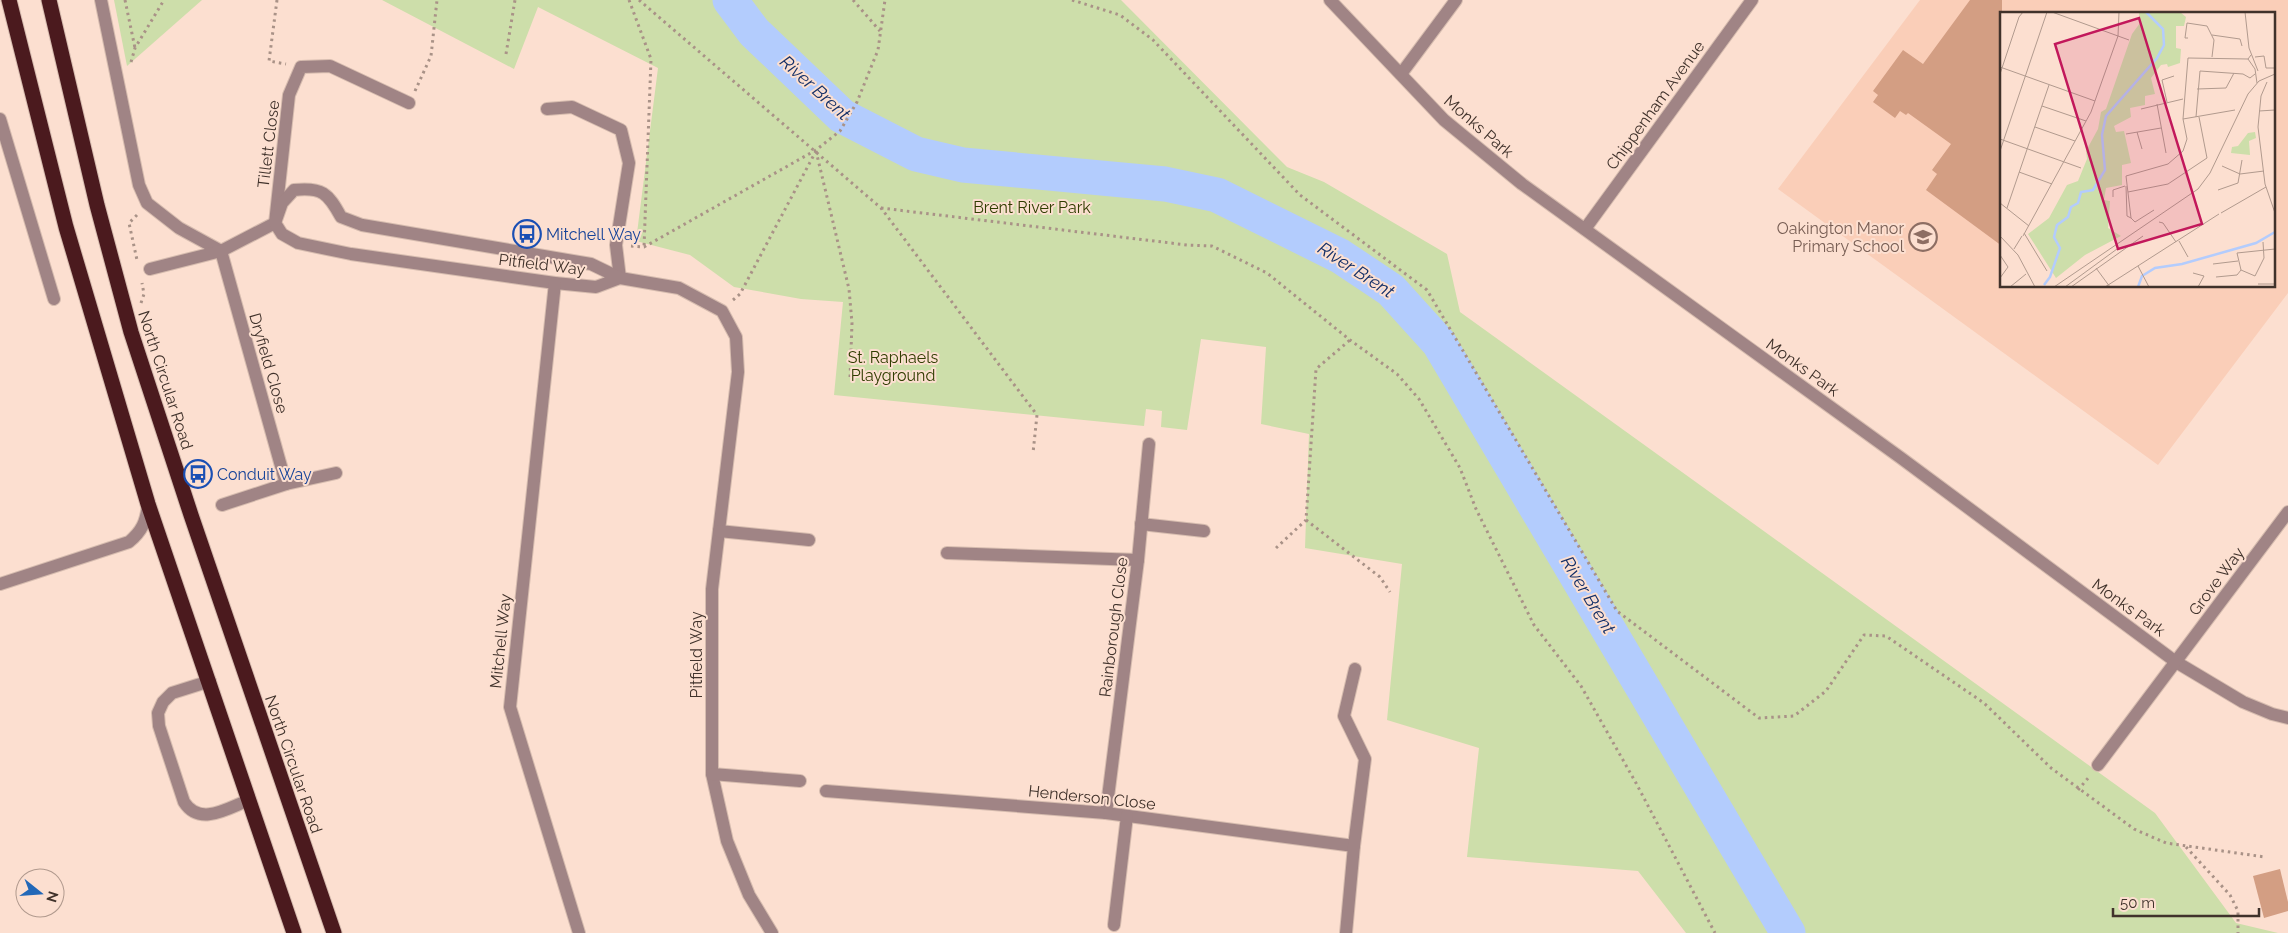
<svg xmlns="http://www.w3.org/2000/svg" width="2288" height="933" font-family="Raleway,sans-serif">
	<rect width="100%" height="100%" fill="#fcdfd0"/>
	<path fill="#faceb8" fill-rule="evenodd" d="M1920,0H2288V293L2158,465L1778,189ZM2002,14H2274V286H2002Z"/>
	<g fill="#cddeaa">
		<path d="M114,0H202L127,66Z"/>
		<path d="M382,0H1121L1287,167L1324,182L1447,254L1460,312L2155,813L2236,923L2278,933H1686L1638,871L1467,857L1479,748L1387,720L1402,564L1305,548L1309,434L1261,424L1266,347L1201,339L1187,430L1161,427L1162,411L1146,409L1144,426L834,395L843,302L801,299L734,287L690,255L636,241L658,68L538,7L514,69Z"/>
	</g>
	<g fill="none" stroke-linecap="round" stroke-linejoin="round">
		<path stroke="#b3ccfd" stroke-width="35" d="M730,0L754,32L842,116L916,154L963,165L1165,184L1217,195L1340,256L1391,290L1439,343L1788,933"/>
	</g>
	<g fill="#d39e83">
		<path d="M1970,0H2002V246L1926,190L1937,174L1932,170L1951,144L1908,113L1906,115L1900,111L1895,118L1873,102L1878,95L1873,91L1903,50L1923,64Z"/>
		<path d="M2280,869L2288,902V911L2264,918L2253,876Z"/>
	</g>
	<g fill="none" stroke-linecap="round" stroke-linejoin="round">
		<defs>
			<g id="minor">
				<path d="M101,0L139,185L147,203L179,228L221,251"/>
				<path d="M1330,0L1444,120L1522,184L1901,458L2176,662L2243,702L2272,714L2288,718"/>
				<path d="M1401,74L1456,0"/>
				<path d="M547,109L572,107L621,130L629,163L616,245L620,278"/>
				<path d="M0,119L54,299"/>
				<path d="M1585,229L1752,0"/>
				<path d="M221,251L286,484"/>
				<path d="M150,269L221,251L275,223L289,95L301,67L330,66L409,103"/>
				<path d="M620,278L591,264L362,225L341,217C328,193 322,187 294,190L282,203L275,223L282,234L298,243L351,254L555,283L596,287L620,278L679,288L722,311L736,337L738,372L712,589V774L727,841L749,895L772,933"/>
				<path d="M555,283L510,707L579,933"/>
				<path d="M222,505L286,484L336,473"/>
				<path d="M1141,524L1204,531"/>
				<path d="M719,531L809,540"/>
				<path d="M947,553L1138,560"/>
				<path d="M0,584L129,542C142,531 146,522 148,505"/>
				<path d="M210,681L172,693L163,702L158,713L159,726L184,802C200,827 228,808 249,800"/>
				<path d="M2098,765L2288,512"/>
				<path d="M712,774L800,781"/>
				<path d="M826,791L1106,813L1354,846"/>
				<path d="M1106,813L1138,560L1149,444"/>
				<path d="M1114,925L1127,816"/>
				<path d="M1346,933L1354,846L1365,759L1344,716L1355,669"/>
			</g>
			<g id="highway">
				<path d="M9,0L66,227L148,504L294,933"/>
				<path d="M49,0L97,205L131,332L191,515L334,933"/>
			</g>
		</defs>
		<use href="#minor" stroke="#d6bcaf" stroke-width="14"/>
		<use href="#highway" stroke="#d6bcaf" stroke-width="17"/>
		<g stroke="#a99287" stroke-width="3" stroke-dasharray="2.5 4" stroke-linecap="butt">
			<path d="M125,0L135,48"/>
			<path d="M277,0L269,61L286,64"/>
			<path d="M629,0L651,59L644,247"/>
			<path d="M639,0L881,208L1037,415L1033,453"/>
			<path d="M853,0L880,31"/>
			<path d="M1072,0L1120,15L1153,40L1300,195L1427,290L1617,611L1759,718L1794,716L1826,691L1864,635L1886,636L1984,703L2051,768L2134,829L2166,843L2265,857"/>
			<path d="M506,54L515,0"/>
			<path d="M131,62L135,48L164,0"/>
			<path d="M415,91L431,56L437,0"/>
			<path d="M816,151L849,289L852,323L850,378"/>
			<path d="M881,208L1187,245L1212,246L1267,273L1350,340L1397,374L1419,399L1460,468L1476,509L1534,625L1581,686L1636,783L1715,933"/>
			<path d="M137,215L129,223L137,260"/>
			<path d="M631,246L644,247L816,150L840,131L857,102L878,50L885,0"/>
			<path d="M733,300L740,294L816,151"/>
			<path d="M141,303L144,294L142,283"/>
			<path d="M1306,520L1380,577L1390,592"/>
			<path d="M1276,548L1306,520L1316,369L1350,340"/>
			<path d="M2078,790L2089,777"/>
			<path d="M2186,847L2230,895L2238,911V933"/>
		</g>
		<use href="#minor" stroke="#a08485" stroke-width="12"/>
		<use href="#highway" stroke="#4b1a1e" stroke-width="15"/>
	</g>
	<defs>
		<symbol id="bus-ring" viewBox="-11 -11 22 22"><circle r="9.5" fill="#fcdfd0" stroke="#1a4fb4" stroke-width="1.5"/><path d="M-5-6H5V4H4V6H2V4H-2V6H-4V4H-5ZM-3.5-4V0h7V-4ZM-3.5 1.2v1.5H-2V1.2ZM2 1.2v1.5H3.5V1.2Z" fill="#1a4fb4"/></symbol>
		<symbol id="school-ring" viewBox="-11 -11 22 22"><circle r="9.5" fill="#fcdfd0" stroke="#8d6e63" stroke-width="1.5"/><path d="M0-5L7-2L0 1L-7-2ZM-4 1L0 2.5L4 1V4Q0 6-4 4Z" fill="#8d6e63"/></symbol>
	</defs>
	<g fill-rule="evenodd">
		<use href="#bus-ring" x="511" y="218" width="32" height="32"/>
		<use href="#school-ring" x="1907" y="221" width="32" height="32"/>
		<use href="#bus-ring" x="182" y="458" width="32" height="32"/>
	</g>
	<g text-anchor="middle" stroke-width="4" stroke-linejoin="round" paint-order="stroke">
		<g font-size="16" fill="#40322b" stroke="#fcdfd0">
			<text transform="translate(1655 105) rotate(-54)" y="6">Chippenham Avenue</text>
			<text transform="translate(1479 126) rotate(41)" y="6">Monks Park</text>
			<text transform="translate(268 144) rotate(-83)" y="6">Tillett Close</text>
			<text transform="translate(542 264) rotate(7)" y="6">Pitfield Way</text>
			<text transform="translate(269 363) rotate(74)" y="6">Dryfield Close</text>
			<text transform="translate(1803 367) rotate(36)" y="6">Monks Park</text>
			<text transform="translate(166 380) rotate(72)" y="6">North Circular Road</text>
			<text transform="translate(2216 581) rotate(-53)" y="6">Grove Way</text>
			<text transform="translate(2129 607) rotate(36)" y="6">Monks Park</text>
			<text transform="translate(1113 627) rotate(-83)" y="6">Rainborough Close</text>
			<text transform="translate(500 641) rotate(-84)" y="6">Mitchell Way</text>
			<text transform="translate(696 655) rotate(-90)" y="6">Pitfield Way</text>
			<text transform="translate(294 764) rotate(71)" y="6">North Circular Road</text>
			<text transform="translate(1092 797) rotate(6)" y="6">Henderson Close</text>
		</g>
		<g font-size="16" fill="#303d00" stroke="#fcdfd0">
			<text x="1032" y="213">Brent River Park</text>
			<text x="893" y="363">St. Raphaels<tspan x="893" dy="18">Playground</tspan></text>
		</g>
		<g font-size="16" fill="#785e54" stroke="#fcdfd0" text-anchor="end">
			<text x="1904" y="234">Oakington Manor<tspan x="1904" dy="18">Primary School</tspan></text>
		</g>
		<g font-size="16" fill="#164399" stroke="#fcdfd0" text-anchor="start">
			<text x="546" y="240">Mitchell Way</text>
			<text x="217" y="480">Conduit Way</text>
		</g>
		<g font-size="18" font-style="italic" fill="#153068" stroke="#fcdfd0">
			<text transform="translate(815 88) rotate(42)" y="6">River Brent</text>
			<text transform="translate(1356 270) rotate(33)" y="6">River Brent</text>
			<text transform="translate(1588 595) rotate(59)" y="6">River Brent</text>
		</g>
	</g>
	<g transform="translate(2000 12)">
		<rect width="275" height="275" fill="#fcdfd0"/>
		<path d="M180,0L186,5L184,14H176V36L181,37L180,51L168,55L167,52L161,53L151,66L155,82L145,84V93L130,96L131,105L114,114L116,120L124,119L131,151L122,153V173L106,176L104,188L110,189L108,216L121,224L85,243L56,266L28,222L49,206L67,173L78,169L87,147L86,139L98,117L101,100L106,97L132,22L140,11L139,1ZM255,120L256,126L249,129L250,143L231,141L232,135L238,134L248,121Z" fill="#cddeaa"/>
		<path fill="none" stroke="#b3ccfd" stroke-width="2.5" d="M44,273L50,265L60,236L54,225L57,213L68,205L71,195L78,191L81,180L93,178L105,158L102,123L106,104L157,46L164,33L163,17L146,0M138,275L142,264L155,256L182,252L256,231L275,220"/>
		<path fill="none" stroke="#b19a8e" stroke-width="1" d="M52,0L129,28M245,0L249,36L258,59M212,23L240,27L242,34M188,26H185L187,11L207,14L214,28L212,45M251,43L248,47L255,57L257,71M255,45L264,44L266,56H275M0,55L95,89M0,62L19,5L23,0M267,70L261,84L258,115L265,172L275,201M197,77L226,76L234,61M167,90L162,68L174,64M157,92L166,141M42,94L86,109M141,97L183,87M259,99L275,98M196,105L200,59L243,62L250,66L255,62M199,105L207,146M183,107L235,98M35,115L75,129M137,120L142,137M126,122L161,116M0,127L81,156M0,139L47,0M222,154L240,162L264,159M19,160L52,172M126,174L127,204L131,206L126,164L168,152L183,139L187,127L183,107L188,46L248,47M218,178L238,171L242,148M128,180L168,172L207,146M113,185V178L125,174M0,191L29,214M7,196L49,73M221,201L266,175M131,206L135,210L154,198M159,210L163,211L176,230M24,221L47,259M0,224L18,243L35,275M23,224L91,100L118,24L119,0M179,229L188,245M14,237L22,224M0,243L8,255L0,266M213,252L238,249M138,254L149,275M96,256L110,275M193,261L204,264L198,275M255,264L241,258L237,241L275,237M255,264L264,246L263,230M216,265L237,263L241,258M258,272H275M10,275L26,262M54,275L198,177L210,161L248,82L259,69L275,62M65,275L117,237M71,275L143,224M105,275L219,202"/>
		<path fill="#c2185b" fill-opacity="0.15" stroke="#c2185b" stroke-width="2.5" d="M139,6L202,212L118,237L55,32Z"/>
		<rect width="275" height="275" fill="none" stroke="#40322b" stroke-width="2.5"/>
	</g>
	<g transform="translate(40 893) rotate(107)"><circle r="24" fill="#fcdfd0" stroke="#b19a8e"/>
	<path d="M0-4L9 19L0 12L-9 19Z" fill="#2268b8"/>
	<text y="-8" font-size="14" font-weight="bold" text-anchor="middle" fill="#40322b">N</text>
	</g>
	<path d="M2113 908v8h146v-8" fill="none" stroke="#40322b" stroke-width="2.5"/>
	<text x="2120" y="908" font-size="15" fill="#40322b" stroke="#fcdfd0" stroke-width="4" paint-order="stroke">50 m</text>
</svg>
